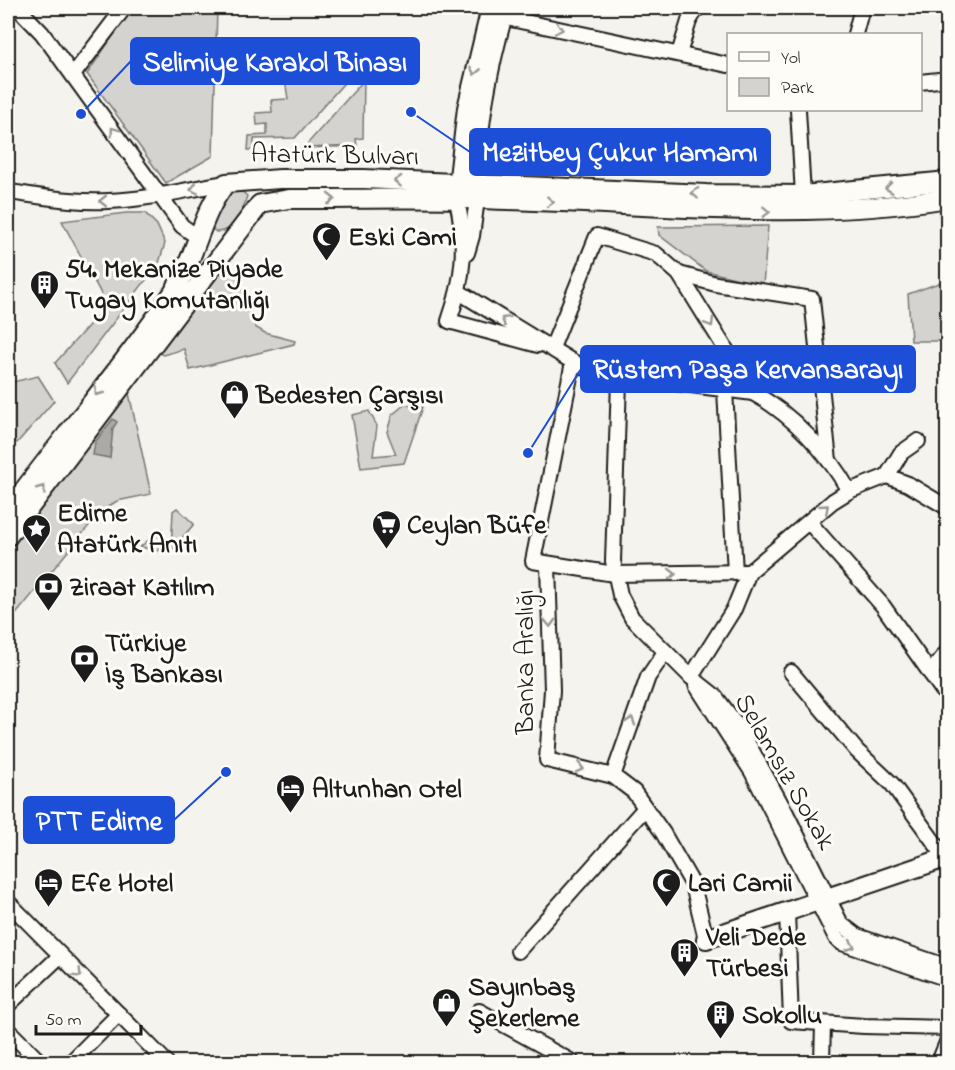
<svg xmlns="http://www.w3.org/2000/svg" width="955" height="1070" font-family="'Indie Flower',sans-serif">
	<rect width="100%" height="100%" fill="#f4f3ee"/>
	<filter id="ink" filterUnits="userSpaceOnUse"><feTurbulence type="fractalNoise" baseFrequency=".0167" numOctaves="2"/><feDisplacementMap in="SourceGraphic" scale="12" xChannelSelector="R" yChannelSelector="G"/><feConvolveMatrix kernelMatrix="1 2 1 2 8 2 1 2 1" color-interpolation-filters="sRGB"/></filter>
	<g filter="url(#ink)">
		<g fill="#d4d3cf" stroke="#787876" stroke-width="1.5">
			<path d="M132,8H217L213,156L166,183L87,74Z"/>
			<path d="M318,45L340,66L338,71L343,69L351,75L295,138L254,139V150H248L249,136L267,135V124L257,125L256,113L272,112L271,100L288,99L284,74L294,73V61H288V49Z"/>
			<path d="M364,80L363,138L356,139L357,146L307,148L308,143Z"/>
			<path d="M239,189L247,196C243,211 234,233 216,232L210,227L228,194Z"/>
			<path d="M947,211H948L947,273L939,214Z"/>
			<path d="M126,213H145L157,225L165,243L159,263L67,383L55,363L107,305L62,221Z"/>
			<path d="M768,226L763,285L706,271L659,235L658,227Z"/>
			<path d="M221,268L237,274L255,327L265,333L295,341L294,344L190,370L184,349L163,355L157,351Z"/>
			<path d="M947,280V341H911L908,294Z"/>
			<path d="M38,376L54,401L17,443L8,435V383Z"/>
			<path d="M127,384L151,494L117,501L101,511L8,624V552Z"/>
			<path d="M404,405L423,407L404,463L361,468L352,415L369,411L377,426L373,456L396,454L387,432L392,415Z"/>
			<path d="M177,508L194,524L171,551L173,511Z"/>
			<path d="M162,529L160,551L140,547Z"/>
		</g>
		<path fill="#abaaa6" stroke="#72716f" stroke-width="1.5" d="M113,419L117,422L113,428L110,458L93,455L95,442Z"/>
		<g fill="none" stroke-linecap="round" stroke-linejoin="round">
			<defs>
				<g id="minor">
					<path d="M18,8L42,33L182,226L199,238"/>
					<path d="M502,17L728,65"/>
					<path d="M855,34L862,8"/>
					<path d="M679,54L689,21L697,8"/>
					<path d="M73,75L124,8"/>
					<path d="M920,82L948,79"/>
					<path d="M798,110L803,195"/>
					<path d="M8,192C41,196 74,203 108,201C148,200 187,189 226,183"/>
					<path d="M457,200C467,246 464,278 449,321L538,345"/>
					<path d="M467,253L472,236L477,199"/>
					<path d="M679,274L716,284L812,299L829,461"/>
					<path d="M459,292L573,362L610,379L660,381L753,393"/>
					<path d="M552,348L597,236L656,254L679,274L753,393C792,414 828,453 849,491"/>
					<path d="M573,362L533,561L614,574L749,572"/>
					<path d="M619,381L613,561L620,595L632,618L691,677L715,696L740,729L785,811L841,924L857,936L948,967"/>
					<path d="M725,390L735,573"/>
					<path d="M887,476L901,453L918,441"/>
					<path d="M809,522L883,606L948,698"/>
					<path d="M548,565L552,690L547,760L613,776L634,792L663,833L693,885L706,939"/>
					<path d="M791,672L857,751L892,784L945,857"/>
					<path d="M930,673L948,651"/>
					<path d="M691,677L734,609L749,572L833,501L849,491L887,476L908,484L948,508"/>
					<path d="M696,685L752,772L836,938L842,943L948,979"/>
					<path d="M613,776L648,677L665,652"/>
					<path d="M8,902L166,1062"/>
					<path d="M787,912L791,1021L864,1026L948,1028"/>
					<path d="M518,951L645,808"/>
					<path d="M8,1005L60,956"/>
					<path d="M479,1011L572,1062"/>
					<path d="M8,1030L40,1062"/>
					<path d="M71,1062L119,1014"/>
					<path d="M822,1062L823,1024"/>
					<path d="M939,1062L948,1040"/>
				</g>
				<g id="major">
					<path d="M477,194C474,132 488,67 505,8"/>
					<path d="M457,195L467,108L491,8"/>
					<path d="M8,511C62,438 122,368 173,293C196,258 200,215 226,183L280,179H364L706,194L803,195L948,181"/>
					<path d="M8,536L260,204L289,199C362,199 435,197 508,200C655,204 801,222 948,198"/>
					<path d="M706,939L948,857"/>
				</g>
			</defs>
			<use href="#minor" stroke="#1c1c1c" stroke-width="18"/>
			<use href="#major" stroke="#1c1c1c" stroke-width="22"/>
			<use href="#minor" stroke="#fdfcf7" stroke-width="14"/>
			<use href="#major" stroke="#fdfcf7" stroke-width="18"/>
		</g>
		<defs><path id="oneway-chevron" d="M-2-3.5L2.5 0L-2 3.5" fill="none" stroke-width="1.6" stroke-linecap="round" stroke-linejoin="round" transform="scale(1.5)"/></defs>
		<g stroke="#989794">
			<use href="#oneway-chevron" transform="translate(559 29) rotate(12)"/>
			<use href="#oneway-chevron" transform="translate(475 71) rotate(103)"/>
			<use href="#oneway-chevron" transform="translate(114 131) rotate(-126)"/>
			<use href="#oneway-chevron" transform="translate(398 181) rotate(-177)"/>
			<use href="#oneway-chevron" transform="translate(889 188) rotate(174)"/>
			<use href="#oneway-chevron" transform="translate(194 189) rotate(168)"/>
			<use href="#oneway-chevron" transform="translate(695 193) rotate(-177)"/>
			<use href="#oneway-chevron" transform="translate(331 199)"/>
			<use href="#oneway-chevron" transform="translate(103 201) rotate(180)"/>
			<use href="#oneway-chevron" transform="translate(550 202) rotate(3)"/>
			<use href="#oneway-chevron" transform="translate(766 212) rotate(2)"/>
			<use href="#oneway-chevron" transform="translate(505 320) rotate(-148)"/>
			<use href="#oneway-chevron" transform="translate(710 323) rotate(59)"/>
			<use href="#oneway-chevron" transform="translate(98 392) rotate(127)"/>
			<use href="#oneway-chevron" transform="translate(42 489) rotate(-53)"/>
			<use href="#oneway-chevron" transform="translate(825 508) rotate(-41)"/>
			<use href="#oneway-chevron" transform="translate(672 574)"/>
			<use href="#oneway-chevron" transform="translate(550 623) rotate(88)"/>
			<use href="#oneway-chevron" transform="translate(631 721) rotate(-72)"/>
			<use href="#oneway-chevron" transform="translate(580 768) rotate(14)"/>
			<use href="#oneway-chevron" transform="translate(851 946) rotate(20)"/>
			<use href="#oneway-chevron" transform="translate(78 974) rotate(45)"/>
		</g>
	</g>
	<defs>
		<symbol id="mosque-pin" viewBox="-11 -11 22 30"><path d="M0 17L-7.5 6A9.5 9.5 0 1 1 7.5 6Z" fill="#1c1c1c" stroke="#fdfcf7"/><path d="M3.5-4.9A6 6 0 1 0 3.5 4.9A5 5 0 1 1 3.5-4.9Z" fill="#fff"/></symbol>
		<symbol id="building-pin" viewBox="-11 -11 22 30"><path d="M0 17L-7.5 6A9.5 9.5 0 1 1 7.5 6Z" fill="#1c1c1c" stroke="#fdfcf7"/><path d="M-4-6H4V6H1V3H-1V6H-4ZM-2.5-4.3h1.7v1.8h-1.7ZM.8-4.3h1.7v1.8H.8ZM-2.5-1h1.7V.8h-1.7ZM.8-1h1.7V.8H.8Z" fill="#fff"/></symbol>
		<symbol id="shop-pin" viewBox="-11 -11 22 30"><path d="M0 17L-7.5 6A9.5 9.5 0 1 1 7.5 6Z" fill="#1c1c1c" stroke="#fdfcf7"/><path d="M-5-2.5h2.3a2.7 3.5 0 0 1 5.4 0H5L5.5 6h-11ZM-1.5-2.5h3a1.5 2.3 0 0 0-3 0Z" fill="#fff"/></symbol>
		<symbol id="supermarket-pin" viewBox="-11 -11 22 30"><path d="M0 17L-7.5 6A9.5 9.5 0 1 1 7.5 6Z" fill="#1c1c1c" stroke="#fdfcf7"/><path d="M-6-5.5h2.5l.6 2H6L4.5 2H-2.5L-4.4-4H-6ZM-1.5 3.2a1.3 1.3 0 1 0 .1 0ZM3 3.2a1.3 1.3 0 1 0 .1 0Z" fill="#fff"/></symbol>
		<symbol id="sight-pin" viewBox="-11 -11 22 30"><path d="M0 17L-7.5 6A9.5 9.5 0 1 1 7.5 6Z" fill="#1c1c1c" stroke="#fdfcf7"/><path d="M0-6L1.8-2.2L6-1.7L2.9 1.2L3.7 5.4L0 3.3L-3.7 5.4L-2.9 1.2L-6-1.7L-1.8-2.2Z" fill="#fff"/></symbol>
		<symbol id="bank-pin" viewBox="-11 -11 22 30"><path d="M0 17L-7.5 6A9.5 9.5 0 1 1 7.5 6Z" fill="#1c1c1c" stroke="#fdfcf7"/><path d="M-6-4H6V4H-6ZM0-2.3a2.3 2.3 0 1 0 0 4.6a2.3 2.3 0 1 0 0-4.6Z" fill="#fff"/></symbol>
		<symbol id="hotel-pin" viewBox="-11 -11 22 30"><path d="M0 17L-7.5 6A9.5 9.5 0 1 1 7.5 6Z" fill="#1c1c1c" stroke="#fdfcf7"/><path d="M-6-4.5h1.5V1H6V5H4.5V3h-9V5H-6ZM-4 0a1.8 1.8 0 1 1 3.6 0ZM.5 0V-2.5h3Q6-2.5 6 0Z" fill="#fff"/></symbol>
	</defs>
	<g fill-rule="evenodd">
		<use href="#mosque-pin" x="310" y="220" width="33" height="45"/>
		<use href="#building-pin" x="28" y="268" width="33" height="45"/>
		<use href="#shop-pin" x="218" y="378" width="33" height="45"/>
		<use href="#supermarket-pin" x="370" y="508" width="33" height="45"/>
		<use href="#sight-pin" x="20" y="512" width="33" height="45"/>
		<use href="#bank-pin" x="32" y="570" width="33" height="45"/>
		<use href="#bank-pin" x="68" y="642" width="33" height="45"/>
		<use href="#hotel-pin" x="274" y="772" width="33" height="45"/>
		<use href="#hotel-pin" x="32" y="866" width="33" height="45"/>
		<use href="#mosque-pin" x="650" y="866" width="33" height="45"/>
		<use href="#building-pin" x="668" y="936" width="33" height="45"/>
		<use href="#shop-pin" x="430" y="986" width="33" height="45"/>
		<use href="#building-pin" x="704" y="998" width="33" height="45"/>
	</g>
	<g text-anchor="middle" stroke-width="6" stroke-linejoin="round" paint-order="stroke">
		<g font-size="27" fill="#1c1c1c" stroke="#fdfcf7">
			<text transform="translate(335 154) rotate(1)" y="9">Atatürk Bulvarı</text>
			<text transform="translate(524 662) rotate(-90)" y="9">Banka Aralığı</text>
			<text transform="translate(786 771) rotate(60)" y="9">Selamsız Sokak</text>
		</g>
		<g font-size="27" font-weight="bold" fill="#1c1c1c" stroke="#fdfcf7" text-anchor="start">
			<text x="348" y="245">Eski Cami</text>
			<text x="65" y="277">54. Mekanize Piyade<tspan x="65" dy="31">Tugay Komutanlığı</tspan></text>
			<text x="256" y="403">Bedesten Çarşısı</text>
			<text x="57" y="521">Edirne<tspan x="57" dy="31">Atatürk Anıtı</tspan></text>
			<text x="407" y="533">Ceylan Büfe</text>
			<text x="69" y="595">Ziraat Katılım</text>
			<text x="105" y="651">Türkiye<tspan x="105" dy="31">İş Bankası</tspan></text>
			<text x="312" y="797">Altunhan Otel</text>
			<text x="70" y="891">Efe Hotel</text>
			<text x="688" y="891">Lari Camii</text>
			<text x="706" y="945">Veli Dede<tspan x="706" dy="31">Türbesi</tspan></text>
			<text x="468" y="995">Sayınbaş<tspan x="468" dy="31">Şekerleme</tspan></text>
			<text x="742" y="1023">Sokollu</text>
		</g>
	</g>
	<path fill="none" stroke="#1d4ed8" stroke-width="2" d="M81 114L131 61M411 112L470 152M528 453L581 369M226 772L174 820"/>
	<g fill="#1d4ed8" stroke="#fdfcf7" stroke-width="2">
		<circle cx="81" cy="114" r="6"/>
		<circle cx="411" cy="112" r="6"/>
		<circle cx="528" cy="453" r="6"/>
		<circle cx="226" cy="772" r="6"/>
	</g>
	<g fill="#1d4ed8" stroke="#1d4ed8" stroke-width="2">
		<rect x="131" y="38" width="288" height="46" rx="6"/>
		<rect x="470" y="129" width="300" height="46" rx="6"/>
		<rect x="581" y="346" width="334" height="46" rx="6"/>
		<rect x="24" y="797" width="150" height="46" rx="6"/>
	</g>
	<g font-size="28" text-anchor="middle" font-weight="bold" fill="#fff">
		<text x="275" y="71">Selimiye Karakol Binası</text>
		<text x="620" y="161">Mezitbey Çukur Hamamı</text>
		<text x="748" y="378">Rüstem Paşa Kervansarayı</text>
		<text x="99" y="830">PTT Edirne</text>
	</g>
	<rect width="955" height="1070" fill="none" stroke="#fdfcf7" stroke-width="30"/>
	<rect x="15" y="15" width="925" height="1040" fill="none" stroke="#1c1c1c" stroke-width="2" filter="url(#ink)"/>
	<rect x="727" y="33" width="195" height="78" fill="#fdfcf7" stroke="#a3a29f" stroke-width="1.5"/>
	<rect x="739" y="52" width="30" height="9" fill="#fdfcf7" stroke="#a3a29f" stroke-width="1.5"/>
	<text x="781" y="63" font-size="18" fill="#1c1c1c">Yol</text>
	<rect x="739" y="78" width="30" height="18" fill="#d4d3cf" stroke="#a3a29f" stroke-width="1.5"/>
	<text x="781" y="93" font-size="18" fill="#1c1c1c">Park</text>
	<path d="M36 1025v9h105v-9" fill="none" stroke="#1c1c1c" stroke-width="3"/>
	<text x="45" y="1025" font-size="18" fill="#1c1c1c" stroke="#fdfcf7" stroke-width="4.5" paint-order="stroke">50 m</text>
</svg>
